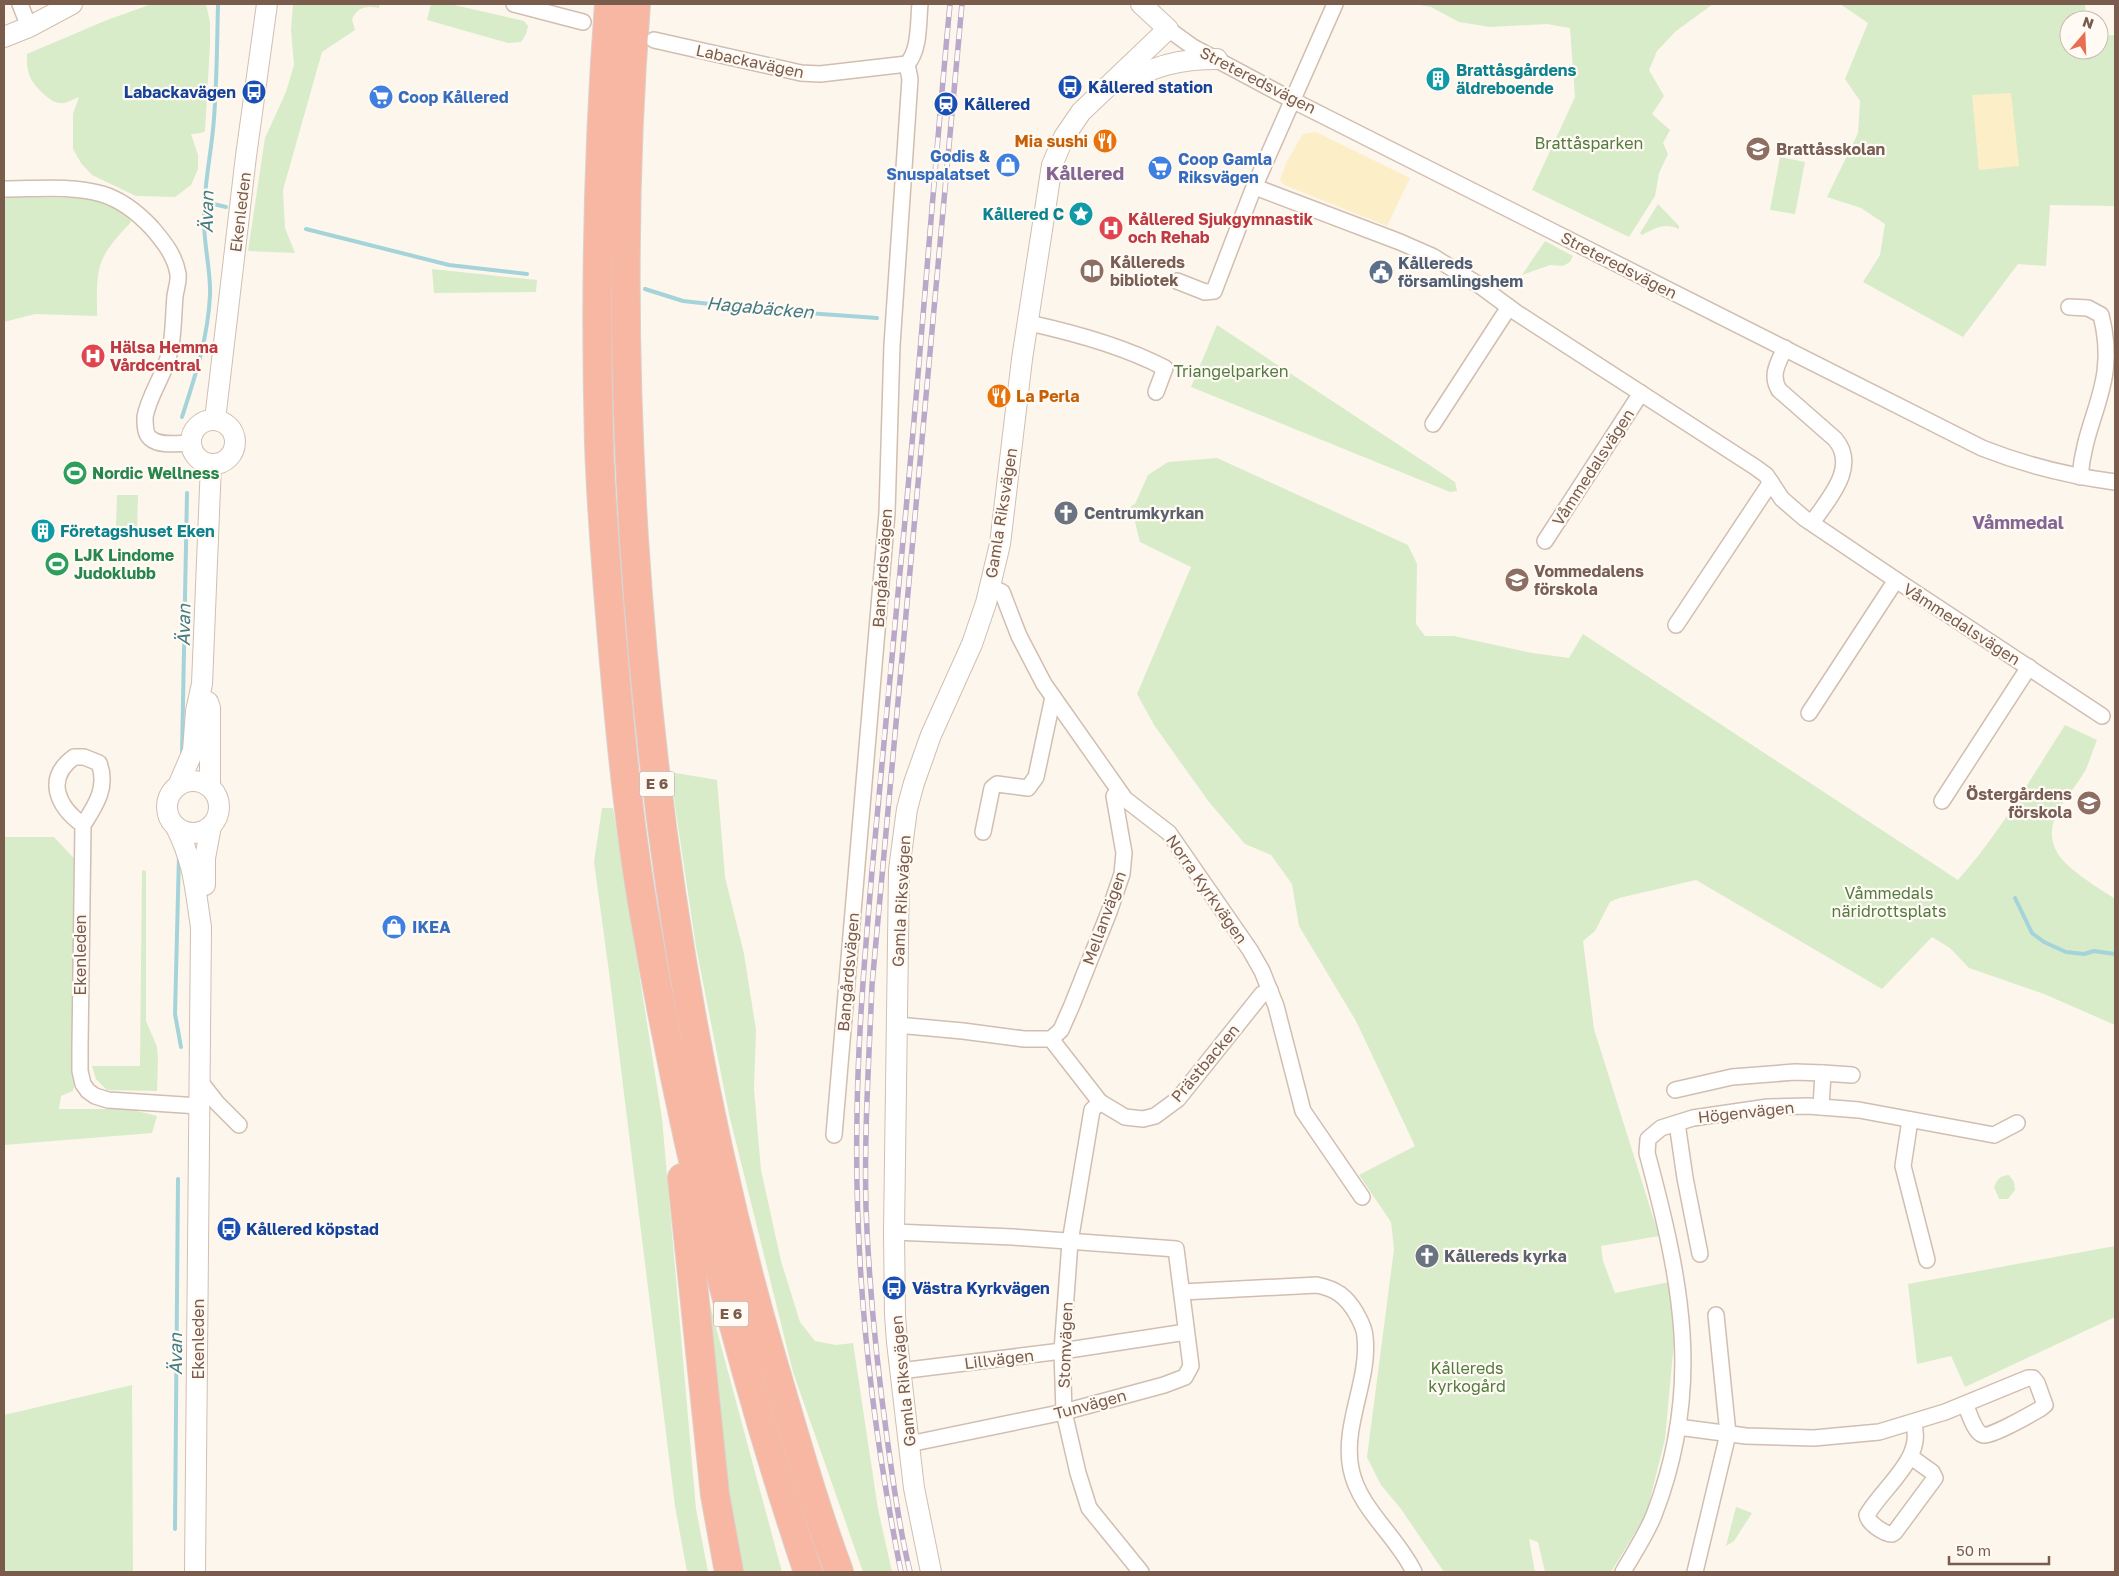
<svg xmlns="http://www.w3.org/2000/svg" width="2119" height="1576" font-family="'Golos Text',sans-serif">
	<rect width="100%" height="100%" fill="#fdf6ec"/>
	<g fill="#d8ecc9">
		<path d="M152,4H206L210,22V44L205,131L201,133L191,134L198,155V169L191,185L175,197L136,196L92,175L81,163L73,149V114L79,97C73,99 66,104 60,103C54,103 50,99 46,96C31,83 26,74 27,54L107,20Z"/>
		<path d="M293,4H380L379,8C366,6 359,6 352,19L355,30L322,52L283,190L285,228L295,253L248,251L265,138L286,92L294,65L291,30Z"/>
		<path d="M431,4H450L524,21L528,26L526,34L521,42L508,43L427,20Z"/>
		<path d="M1414,4H1713L1676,31L1657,51L1649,70L1664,96L1652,114L1670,130L1663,143L1668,154L1659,173L1655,196L1629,237L1532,190L1575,97L1570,28L1547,24L1490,27L1459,22L1431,7Z"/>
		<path d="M1840,4H2085L2086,20H2069V50H2099V36L2115,35V206L2050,205L2046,266L2018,264L1963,337L1863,282L1880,255L1885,224L1861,208L1827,197L1858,133L1860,101L1845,79L1868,23Z"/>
		<path d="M1780,157L1805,162L1795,214L1770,210Z"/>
		<path d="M4,197L85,198L101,200L128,215L131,222C95,260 97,266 97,316L35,314L4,322Z"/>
		<path d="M1658,204L1679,226V229C1665,222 1655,228 1642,235L1640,233Z"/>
		<path d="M1545,241L1573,256L1570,262L1563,266L1550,265L1522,275Z"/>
		<path d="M432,269L537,280L536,292L434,293Z"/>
		<path d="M1217,325L1455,482L1457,491L1450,492L1191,387Z"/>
		<path d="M1217,458L1408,545L1417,564L1416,624L1425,636H1454L1532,653L1569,658L1583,634L1958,880C2000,833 2031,778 2065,725L2097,740C2093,750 2090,760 2086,769C2072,796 2038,821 2058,854C2068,870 2099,888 2115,899V1025L2044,994L1969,968L1950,948L1932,937L1882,989L1696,880L1619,898L1610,902L1595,931L1583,941L1594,1029L1659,1236L1601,1246L1603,1261L1615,1293L1669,1282L1675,1331L1665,1439L1646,1515L1611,1572H1545L1538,1542L1529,1539L1535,1572H1444L1401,1509L1381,1485L1367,1457L1394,1249L1391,1222L1359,1175L1415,1146L1356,1021L1299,926L1292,884L1271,855L1245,844L1209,802L1154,725L1137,694L1191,567L1140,542L1131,506L1135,504L1148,475L1168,462Z"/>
		<path d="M117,495H138L137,530L134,534L129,536L118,531L116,525Z"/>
		<path d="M670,772L717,780L725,877L744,954L756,1030L754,1089L761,1170L781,1261L800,1322L815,1341L836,1345L853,1343L878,1509L892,1572H863L793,1372L729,1114L696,947Z"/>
		<path d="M602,808H613L662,1118L696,1509L708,1572H687L675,1506L609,972L594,862Z"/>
		<path d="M4,837H54L80,865L76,1078L73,1091L61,1096L59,1109H129L157,1116L152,1133L4,1145Z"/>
		<path d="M142,870L146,871V1021L157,1047L158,1059L157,1091L107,1090L96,1079L92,1066H140Z"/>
		<path d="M2009,1175L2014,1182L2015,1190L2008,1199H1999L1994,1187C1998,1178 2000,1176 2009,1175Z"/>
		<path d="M2115,1246V1317L1965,1387L1951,1356L1917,1364L1908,1284Z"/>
		<path d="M710,1305L782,1572H739L700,1307Z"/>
		<path d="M132,1385L133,1572H4V1415Z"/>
		<path d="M1736,1507L1752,1513L1734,1541L1726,1546Z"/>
	</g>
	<g fill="#fcefc7">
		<path d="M2011,93L2019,166L1979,170L1972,95Z"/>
		<path d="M1316,132L1410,178L1387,226L1284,185L1280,180L1287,161L1303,134Z"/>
	</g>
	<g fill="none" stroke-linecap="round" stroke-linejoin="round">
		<g stroke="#a5d3da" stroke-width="4">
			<path d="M205,202L226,207"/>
			<path d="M306,229L449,265L527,274"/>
			<path d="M645,289L683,301L765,310L877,318"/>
			<path d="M182,417C195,377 208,338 210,295C211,269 203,243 204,216C204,183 212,150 214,118C217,80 217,42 218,4"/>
			<path d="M182,754L187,493"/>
			<path d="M179,855L175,1014L181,1047"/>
			<path d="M2015,898L2032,933L2044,942L2066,952L2084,954L2094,951L2115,954"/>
			<path d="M175,1529L178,1179"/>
		</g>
		<defs>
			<g id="minor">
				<path d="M20,4L29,27"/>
				<path d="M514,4L583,22"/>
				<path d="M1168,29L1193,47L1292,100L1982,448C2025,465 2069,476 2115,482"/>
				<path d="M654,40L801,73L820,74L907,64"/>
				<path d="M907,64C920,50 918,23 920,4"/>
				<path d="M1255,187L1400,242L1432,256L1479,285L1517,313L1755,467L1766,475L1782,499L1804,518L1896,580L2102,716"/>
				<path d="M4,189C36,189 71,185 102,194C122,200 138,213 152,228C163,241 175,255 178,274C179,281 176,289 175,296C173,319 174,343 166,364C160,381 148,399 145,417C145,424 145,434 150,438C160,447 179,443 191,443"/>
				<path d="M1177,281L1205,292L1214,291L1252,192L1335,4"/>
				<path d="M2069,307L2088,308L2101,315C2119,385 2085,414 2080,477"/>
				<path d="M1029,323C1075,333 1123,346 1165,368L1156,392"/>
				<path d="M1785,348C1778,363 1770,375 1779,390L1835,439C1859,467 1828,499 1812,523"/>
				<path d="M1433,424L1509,307"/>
				<path d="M1545,541L1641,393"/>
				<path d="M990,587L1002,592L1019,636L1044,684L1125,799L1169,833L1250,950L1262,971L1276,1006L1303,1111L1362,1197"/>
				<path d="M1676,625L1771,482"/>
				<path d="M1809,713L1896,580"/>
				<path d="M1942,801L2029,667"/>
				<path d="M83,825C58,807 44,779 74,757H84L99,763C108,787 96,805 83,825L80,1046V1071L83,1084L88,1091L95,1096L108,1100L199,1106"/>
				<path d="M983,832L992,788L997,784L1028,788L1036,777L1053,697"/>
				<path d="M897,1025L963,1031L1024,1039H1051L1100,1102L1125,1117L1143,1119L1155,1116L1178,1099L1262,994L1270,990"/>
				<path d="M1051,1039L1061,1030L1072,1005L1109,912L1122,874L1124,853L1114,796L1118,791"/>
				<path d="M199,1080L217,1103L239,1125"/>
				<path d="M1675,1090L1732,1077L1795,1072L1823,1073"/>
				<path d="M1100,1102L1092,1110L1070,1242L1062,1351L1064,1412L1078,1473L1089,1508L1141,1572"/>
				<path d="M1821,1107L1823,1073L1852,1075"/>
				<path d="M1910,1120L1903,1166L1927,1260"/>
				<path d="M1677,1123L1685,1178L1700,1254"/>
				<path d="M834,1135L887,513L892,345L910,79L907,64"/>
				<path d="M894,1232L1013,1237L1176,1249L1191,1366L1185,1377L1164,1385L1064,1412L909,1444"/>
				<path d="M1182,1292L1317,1285C1336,1289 1346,1296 1356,1313C1360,1320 1365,1329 1365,1337C1370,1380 1342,1425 1351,1469C1359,1509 1397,1536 1414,1572"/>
				<path d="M900,1371L1062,1351L1186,1332"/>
				<path d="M1678,1427L1746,1436L1814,1438L1879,1432L1945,1412L2028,1378H2033L2037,1383L2045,1405L2040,1409C2031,1414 1991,1437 1983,1435C1974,1432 1969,1412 1965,1404"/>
				<path d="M1911,1457L1932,1472L1935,1478L1895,1532L1892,1534C1884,1534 1868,1523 1867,1515C1883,1487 1926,1457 1913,1423"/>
				<path d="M1623,1572C1633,1554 1646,1535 1654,1515C1704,1387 1681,1280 1647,1153L1648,1139L1661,1128L1693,1118L1768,1107L1808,1106L1859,1110L1994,1135L2017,1123"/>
				<path d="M1695,1572L1728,1434L1716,1315"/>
			</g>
			<g id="tertiary">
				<path d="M4,37L29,27L72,4"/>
				<path d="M1121,83C1157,66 1177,59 1217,59"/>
				<path d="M215,420L246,156L267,4"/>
				<circle cx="213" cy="442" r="22"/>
				<path d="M208,702L210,708V787"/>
				<circle cx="193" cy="807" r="26"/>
				<path d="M178,786L193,751L196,711L202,684L211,464"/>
				<path d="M176,827C194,863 195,888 201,927L195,1572"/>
				<path d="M205,885V858L211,826"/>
				<path d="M931,1572L914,1488L897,1342L895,1315L894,1232L899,870L907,809L914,783L931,735L972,644L986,603L1000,544L1022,359L1052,165L1064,137L1081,112L1168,29L1141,4"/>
			</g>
			<g id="motorway">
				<path d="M609,4C598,150 595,297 599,443C601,505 606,566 611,627C619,722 628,819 644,913C682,1136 736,1357 808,1572"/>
				<path d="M636,4C622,182 623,361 634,539C652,816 694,1092 772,1359C793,1430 813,1502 839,1572"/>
				<path d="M682,1178L715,1495L729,1572"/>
			</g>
		</defs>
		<use href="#minor" stroke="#d1beb0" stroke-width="18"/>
		<use href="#tertiary" stroke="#d1beb0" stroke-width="22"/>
		<use href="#motorway" stroke="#dad1cd" stroke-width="30"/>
		<use href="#minor" stroke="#fff" stroke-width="15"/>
		<use href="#tertiary" stroke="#fff" stroke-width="20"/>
		<use href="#motorway" stroke="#f7b7a3" stroke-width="28"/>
		<defs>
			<g id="rail">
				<path d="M901,1572C871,1422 854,1269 857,1116C858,1034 865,953 872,871C881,771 890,671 900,572C919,382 932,193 950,4"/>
				<path d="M910,1572C900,1531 894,1488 888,1445C877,1367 869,1288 866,1208C864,1134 869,1059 872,985L962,4"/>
			</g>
		</defs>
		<use href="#rail" stroke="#b9a8c9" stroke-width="5.5"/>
		<use href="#rail" stroke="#fffaf3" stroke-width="4" stroke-dasharray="11" stroke-linecap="butt"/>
	</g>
	<defs>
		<symbol id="building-disc" viewBox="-11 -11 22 22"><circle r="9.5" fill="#0f9aa8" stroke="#fffaf3"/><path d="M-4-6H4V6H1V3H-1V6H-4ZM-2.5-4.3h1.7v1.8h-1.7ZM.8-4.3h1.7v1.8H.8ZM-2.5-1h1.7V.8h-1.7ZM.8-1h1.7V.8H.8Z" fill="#fff"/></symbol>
		<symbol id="bus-disc" viewBox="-11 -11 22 22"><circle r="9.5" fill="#1a4fb4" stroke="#fffaf3"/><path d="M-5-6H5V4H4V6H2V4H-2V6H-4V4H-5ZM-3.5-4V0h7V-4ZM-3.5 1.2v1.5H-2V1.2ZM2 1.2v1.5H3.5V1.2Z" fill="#fff"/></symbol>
		<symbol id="supermarket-disc" viewBox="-11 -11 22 22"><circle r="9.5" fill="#3f7fe0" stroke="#fffaf3"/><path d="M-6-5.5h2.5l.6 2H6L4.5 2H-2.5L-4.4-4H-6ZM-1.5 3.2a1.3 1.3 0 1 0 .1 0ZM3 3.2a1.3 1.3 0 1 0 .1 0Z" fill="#fff"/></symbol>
		<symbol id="station-disc" viewBox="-11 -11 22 22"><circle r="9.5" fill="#1a4fb4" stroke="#fffaf3"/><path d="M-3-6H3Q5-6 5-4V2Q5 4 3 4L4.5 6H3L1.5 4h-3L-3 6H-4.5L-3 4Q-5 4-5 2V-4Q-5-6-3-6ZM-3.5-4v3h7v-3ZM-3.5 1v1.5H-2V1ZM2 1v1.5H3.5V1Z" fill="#fff"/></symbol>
		<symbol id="restaurant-disc" viewBox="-11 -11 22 22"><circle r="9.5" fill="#e8710a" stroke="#fffaf3"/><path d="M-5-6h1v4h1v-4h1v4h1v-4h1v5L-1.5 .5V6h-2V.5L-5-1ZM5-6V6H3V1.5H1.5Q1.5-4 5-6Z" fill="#fff"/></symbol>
		<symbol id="school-disc" viewBox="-11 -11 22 22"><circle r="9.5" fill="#8d6e63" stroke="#fffaf3"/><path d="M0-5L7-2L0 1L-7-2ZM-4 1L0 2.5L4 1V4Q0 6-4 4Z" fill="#fff"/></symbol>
		<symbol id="shop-disc" viewBox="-11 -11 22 22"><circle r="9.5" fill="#3f7fe0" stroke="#fffaf3"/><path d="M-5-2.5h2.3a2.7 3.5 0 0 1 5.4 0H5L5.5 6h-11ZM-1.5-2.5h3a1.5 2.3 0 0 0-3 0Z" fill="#fff"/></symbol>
		<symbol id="sight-disc" viewBox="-11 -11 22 22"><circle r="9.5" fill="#0f9aa8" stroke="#fffaf3"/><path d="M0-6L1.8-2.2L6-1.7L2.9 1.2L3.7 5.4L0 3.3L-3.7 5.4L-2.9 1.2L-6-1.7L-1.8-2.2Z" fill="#fff"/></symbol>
		<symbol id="hospital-disc" viewBox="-11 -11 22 22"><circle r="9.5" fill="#e0444e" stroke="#fffaf3"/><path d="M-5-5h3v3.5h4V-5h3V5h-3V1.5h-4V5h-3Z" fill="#fff"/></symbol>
		<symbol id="library-disc" viewBox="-11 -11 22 22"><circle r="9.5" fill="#8d6e63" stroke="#fffaf3"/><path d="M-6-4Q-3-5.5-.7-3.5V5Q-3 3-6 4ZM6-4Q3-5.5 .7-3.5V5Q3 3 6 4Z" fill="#fff"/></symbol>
		<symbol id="civic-disc" viewBox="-11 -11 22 22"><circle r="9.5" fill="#5c6f8a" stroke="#fffaf3"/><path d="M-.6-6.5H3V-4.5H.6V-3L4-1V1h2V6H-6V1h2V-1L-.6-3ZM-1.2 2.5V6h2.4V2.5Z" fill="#fff"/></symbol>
		<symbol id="stadium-disc" viewBox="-11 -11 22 22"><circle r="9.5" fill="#2e9e5b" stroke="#fffaf3"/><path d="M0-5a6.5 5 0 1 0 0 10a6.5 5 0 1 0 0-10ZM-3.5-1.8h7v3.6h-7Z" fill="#fff"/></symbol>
		<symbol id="church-disc" viewBox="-11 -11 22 22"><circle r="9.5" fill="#6b7280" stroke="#fffaf3"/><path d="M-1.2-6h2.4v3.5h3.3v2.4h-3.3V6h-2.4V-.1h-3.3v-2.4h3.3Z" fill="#fff"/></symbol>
	</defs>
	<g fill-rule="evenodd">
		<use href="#building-disc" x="1424" y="65" width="28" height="28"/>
		<use href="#bus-disc" x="1056" y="73" width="28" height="28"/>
		<use href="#bus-disc" x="240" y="78" width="28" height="28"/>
		<use href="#supermarket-disc" x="367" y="83" width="28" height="28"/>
		<use href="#station-disc" x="932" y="90" width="28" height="28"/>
		<use href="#restaurant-disc" x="1091" y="127" width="28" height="28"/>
		<use href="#school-disc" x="1744" y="135" width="28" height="28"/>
		<use href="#shop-disc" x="994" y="151" width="28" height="28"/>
		<use href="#supermarket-disc" x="1146" y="154" width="28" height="28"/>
		<use href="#sight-disc" x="1067" y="200" width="28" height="28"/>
		<use href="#hospital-disc" x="1097" y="214" width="28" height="28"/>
		<use href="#library-disc" x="1078" y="257" width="28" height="28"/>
		<use href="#civic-disc" x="1367" y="258" width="28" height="28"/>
		<use href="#hospital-disc" x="79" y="342" width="28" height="28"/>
		<use href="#restaurant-disc" x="985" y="382" width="28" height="28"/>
		<use href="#stadium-disc" x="61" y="459" width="28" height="28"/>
		<use href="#church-disc" x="1052" y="499" width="28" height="28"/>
		<use href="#building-disc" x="29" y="517" width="28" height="28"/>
		<use href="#stadium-disc" x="43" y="550" width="28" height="28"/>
		<use href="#school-disc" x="1503" y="566" width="28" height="28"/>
		<use href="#school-disc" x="2075" y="789" width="28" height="28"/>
		<use href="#shop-disc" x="380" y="913" width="28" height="28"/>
		<use href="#bus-disc" x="215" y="1215" width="28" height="28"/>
		<use href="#church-disc" x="1413" y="1242" width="28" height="28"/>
		<use href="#bus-disc" x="880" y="1274" width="28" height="28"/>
	</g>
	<g text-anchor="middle" stroke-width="4.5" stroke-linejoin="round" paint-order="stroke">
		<g fill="#fffaf3" stroke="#a28b7f" stroke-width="1">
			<rect x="639.5" y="771.5" width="35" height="25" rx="4"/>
			<rect x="713.5" y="1301.5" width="35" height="25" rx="4"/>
		</g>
		<g font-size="15" font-weight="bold" fill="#7a5c4d">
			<text x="657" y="789">E 6</text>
			<text x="731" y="1319">E 6</text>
		</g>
		<g font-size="16" fill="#7a5c4d" stroke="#fffaf3">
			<text transform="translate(750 61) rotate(12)" y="6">Labackavägen</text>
			<text transform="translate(1258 80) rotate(27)" y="6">Streteredsvägen</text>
			<text transform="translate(240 212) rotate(-83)" y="6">Ekenleden</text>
			<text transform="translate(1619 265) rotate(27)" y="6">Streteredsvägen</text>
			<text transform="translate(1593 467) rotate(-57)" y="6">Våmmedalsvägen</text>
			<text transform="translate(1001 513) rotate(-81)" y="6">Gamla Riksvägen</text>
			<text transform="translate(882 568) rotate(-86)" y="6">Bangårdsvägen</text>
			<text transform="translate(1962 624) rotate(33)" y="6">Våmmedalsvägen</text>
			<text transform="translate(1207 889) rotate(55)" y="6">Norra Kyrkvägen</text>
			<text transform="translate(901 901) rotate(-87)" y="6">Gamla Riksvägen</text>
			<text transform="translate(1104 918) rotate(-70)" y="6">Mellanvägen</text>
			<text transform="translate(80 955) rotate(-90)" y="6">Ekenleden</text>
			<text transform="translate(848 972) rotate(-85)" y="6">Bangårdsvägen</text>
			<text transform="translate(1205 1063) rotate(-50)" y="6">Prästbacken</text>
			<text transform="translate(1746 1112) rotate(-6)" y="6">Högenvägen</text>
			<text transform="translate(198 1339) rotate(-90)" y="6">Ekenleden</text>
			<text transform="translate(1065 1345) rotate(-88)" y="6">Stomvägen</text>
			<text transform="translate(999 1359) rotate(-7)" y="6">Lillvägen</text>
			<text transform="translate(903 1381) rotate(-96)" y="6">Gamla Riksvägen</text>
			<text transform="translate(1090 1404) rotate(-15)" y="6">Tunvägen</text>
		</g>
		<g font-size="16" font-weight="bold" fill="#0d838f" stroke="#fffaf3" text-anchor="start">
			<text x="1456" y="76">Brattåsgårdens<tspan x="1456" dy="18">äldreboende</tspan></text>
			<text x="1064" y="220" text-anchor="end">Kållered C</text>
			<text x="60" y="537">Företagshuset Eken</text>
		</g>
		<g font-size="16" font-weight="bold" fill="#164399" stroke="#fffaf3" text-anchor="start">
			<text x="1088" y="93">Kållered station</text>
			<text x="236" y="98" text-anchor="end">Labackavägen</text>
			<text x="964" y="110">Kållered</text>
			<text x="246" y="1235">Kållered köpstad</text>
			<text x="912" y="1294">Västra Kyrkvägen</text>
		</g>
		<g font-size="16" font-weight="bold" fill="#366cbe" stroke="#fffaf3" text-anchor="start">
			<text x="398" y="103">Coop Kållered</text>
			<text x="990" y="162" text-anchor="end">Godis &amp;<tspan x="990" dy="18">Snuspalatset</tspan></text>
			<text x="1178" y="165">Coop Gamla<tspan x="1178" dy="18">Riksvägen</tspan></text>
			<text x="412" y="933">IKEA</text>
		</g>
		<g font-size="16" font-weight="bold" fill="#c56008" stroke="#fffaf3" text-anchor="end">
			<text x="1088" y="147">Mia sushi</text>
			<text x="1016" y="402" text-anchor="start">La Perla</text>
		</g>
		<g font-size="16" fill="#537a41" stroke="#fffaf3">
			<text x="1589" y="149">Brattåsparken</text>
			<text x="1231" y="377">Triangelparken</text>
			<text x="1889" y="899">Våmmedals<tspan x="1889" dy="18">näridrottsplats</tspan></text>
			<text x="1467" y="1374">Kållereds<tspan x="1467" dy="18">kyrkogård</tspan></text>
		</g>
		<g font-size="16" font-weight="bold" fill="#785e54" stroke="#fffaf3" text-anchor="start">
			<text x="1776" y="155">Brattåsskolan</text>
			<text x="1110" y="268">Kållereds<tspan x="1110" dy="18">bibliotek</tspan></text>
			<text x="1534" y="577">Vommedalens<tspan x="1534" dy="18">förskola</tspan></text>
			<text x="2072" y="800" text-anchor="end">Östergårdens<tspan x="2072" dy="18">förskola</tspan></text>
		</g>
		<g font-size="16" font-weight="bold" fill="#be3a42" stroke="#fffaf3" text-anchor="start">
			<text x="1128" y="225">Kållered Sjukgymnastik<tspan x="1128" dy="18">och Rehab</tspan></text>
			<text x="110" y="353">Hälsa Hemma<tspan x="110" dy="18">Vårdcentral</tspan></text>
		</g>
		<g font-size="16" font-weight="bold" fill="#4e5e75" stroke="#fffaf3" text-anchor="start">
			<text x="1398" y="269">Kållereds<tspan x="1398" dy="18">församlingshem</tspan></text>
		</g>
		<g font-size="16" font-weight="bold" fill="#27864d" stroke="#fffaf3" text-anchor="start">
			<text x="92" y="479">Nordic Wellness</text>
			<text x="74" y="561">LJK Lindome<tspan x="74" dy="18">Judoklubb</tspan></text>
		</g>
		<g font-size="16" font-weight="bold" fill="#5b616d" stroke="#fffaf3" text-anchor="start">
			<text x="1084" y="519">Centrumkyrkan</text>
			<text x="1444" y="1262">Kållereds kyrka</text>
		</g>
		<g font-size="18" font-style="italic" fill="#437c86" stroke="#fffaf3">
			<text transform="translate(207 212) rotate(-89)" y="6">Ävan</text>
			<text transform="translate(760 308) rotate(5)" y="6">Hagabäcken</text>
			<text transform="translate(184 625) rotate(-89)" y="6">Ävan</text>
			<text transform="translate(176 1354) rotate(-90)" y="6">Ävan</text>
		</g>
		<g font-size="18" font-weight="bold" fill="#846695" stroke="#fffaf3">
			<text x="2018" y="529">Våmmedal</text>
		</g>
		<g font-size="19" font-weight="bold" fill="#846695" stroke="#fffaf3">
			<text x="1085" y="180">Kållered</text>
		</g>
	</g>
	<rect width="2119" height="1576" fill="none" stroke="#7a5c4d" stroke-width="10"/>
	<g transform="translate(2084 35) rotate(19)"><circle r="24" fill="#fffaf3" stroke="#cabbb1"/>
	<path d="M0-4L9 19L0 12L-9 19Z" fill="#e76f51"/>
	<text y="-8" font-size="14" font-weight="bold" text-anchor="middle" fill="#7a5c4d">N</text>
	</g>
	<path d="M1949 1556v8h100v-8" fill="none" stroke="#7a5c4d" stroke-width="2.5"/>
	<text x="1956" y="1556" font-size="15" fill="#7a5c4d" stroke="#fffaf3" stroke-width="4" paint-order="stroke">50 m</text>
</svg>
